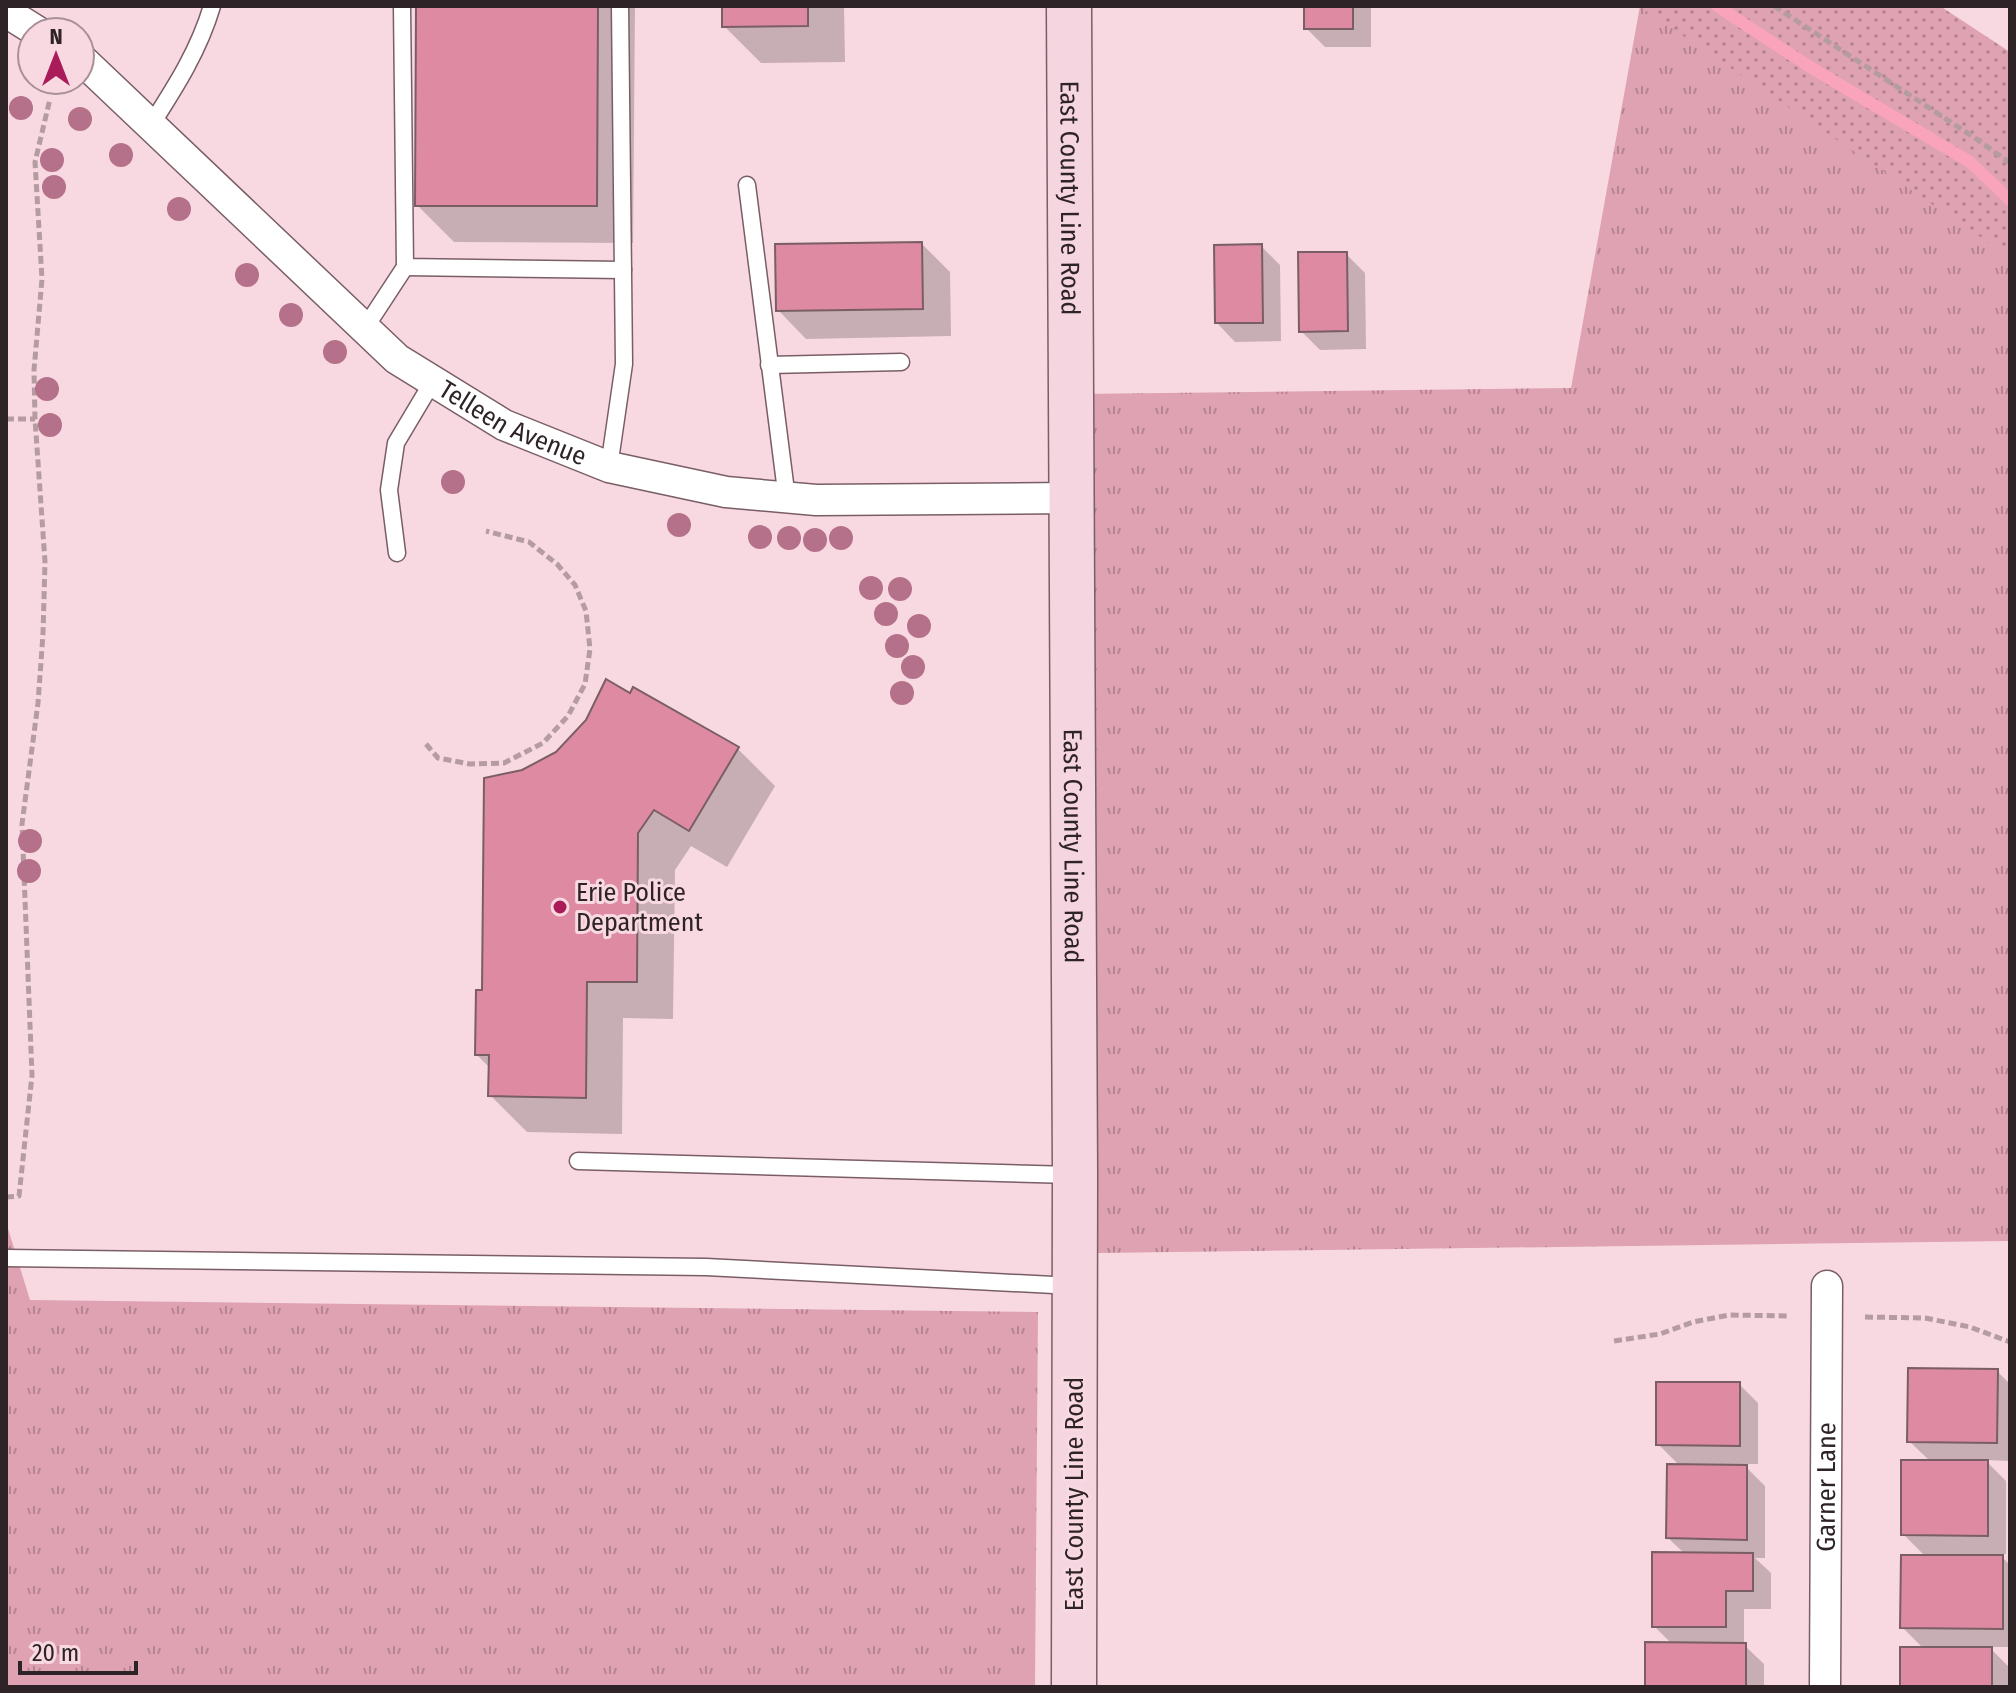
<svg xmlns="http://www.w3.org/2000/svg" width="2016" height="1693" font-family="'Fira Sans Condensed',sans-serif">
	<defs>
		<pattern id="grass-tufts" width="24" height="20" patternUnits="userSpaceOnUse" patternTransform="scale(2)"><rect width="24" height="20" fill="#dea2b2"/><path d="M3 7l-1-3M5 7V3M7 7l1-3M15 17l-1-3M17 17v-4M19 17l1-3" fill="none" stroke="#b48491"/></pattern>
		<pattern id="park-dots" width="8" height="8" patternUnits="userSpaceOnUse" patternTransform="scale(2)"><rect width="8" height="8" fill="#dea2b2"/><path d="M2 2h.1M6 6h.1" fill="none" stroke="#b48491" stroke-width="1.8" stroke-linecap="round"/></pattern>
	</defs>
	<rect width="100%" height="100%" fill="#f9d9e1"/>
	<g fill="url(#grass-tufts)">
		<path d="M1640,6L2010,194V1241L1096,1253L1077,394L1571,388Z"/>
		<path d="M6,1222L30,1300L1038,1312L1035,1687H6Z"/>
	</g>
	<path fill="url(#park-dots)" d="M1639,6H1940L2010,52V257Z"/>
	<g fill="#0003">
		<path d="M418,6H635L633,243L454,242L417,205Z"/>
		<path d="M724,6H844L845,62L761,63L724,26Z"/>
		<path d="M1306,6H1371V47H1325L1306,28Z"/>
		<path d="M922,244L950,272L951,336L806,339L778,310Z"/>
		<path d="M1261,246L1280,265L1281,341L1235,342L1217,323Z"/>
		<path d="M1346,254L1365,273L1366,349L1320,350L1301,331Z"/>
		<path d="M631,695L738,749L775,786L727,867L691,846L675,870L673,1019L623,1018L622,1134L527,1132L490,1095L491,1069L477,1055L484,992L522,772L557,754Z"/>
		<path d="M1997,1371L2010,1384V1461L1985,1460L2006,1481V1554H1999L2010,1565V1647H1989L2010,1668V1687H1902L1924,1649L1902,1627L1926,1557L1903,1534L1931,1462L1909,1441Z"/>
		<path d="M1739,1384L1758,1403V1464H1743L1765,1486V1558H1755L1771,1573V1609H1744V1645L1764,1664V1687H1647L1672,1644L1654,1626L1685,1554L1668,1538L1680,1466L1658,1444Z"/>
	</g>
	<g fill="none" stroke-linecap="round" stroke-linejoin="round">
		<path stroke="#faa4bc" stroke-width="12" d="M1717,6L1810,67L1970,162L2010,200"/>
	</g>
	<g fill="#dd8aa2" stroke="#795e65" stroke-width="2">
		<path d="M416,6H598L597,206H415Z"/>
		<path d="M722,6H808V26L722,27Z"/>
		<rect x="1304" y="6" width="49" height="23"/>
		<path d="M922,242L923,309L776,311L775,244Z"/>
		<path d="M1262,244L1263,323H1215L1214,245Z"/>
		<path d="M1298,252H1347L1348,331L1299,332Z"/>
		<path d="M606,679L630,693L633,687L739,747L689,831L654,810L638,833L637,982H587L586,1098L488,1096L489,1055H475L476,990H482L484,778L522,770L556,752L586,720Z"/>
		<path d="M1908,1368L1998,1369L1997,1443L1907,1442Z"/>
		<path d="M1656,1382H1740V1446L1656,1445Z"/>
		<path d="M1901,1460H1988V1536L1901,1535Z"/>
		<path d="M1667,1464L1747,1465V1540L1666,1538Z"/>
		<path d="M1652,1552L1753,1553V1591H1726V1627H1652Z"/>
		<path d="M1901,1555H2003V1629L1900,1628Z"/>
		<path d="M1645,1642L1746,1643V1687H1645Z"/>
		<rect x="1900" y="1647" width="92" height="40"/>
	</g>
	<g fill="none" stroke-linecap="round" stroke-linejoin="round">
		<defs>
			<g id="lane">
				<path d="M402,6L405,267L623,270"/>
				<path d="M151,125C176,86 199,50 212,6"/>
				<path d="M747,185L787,499"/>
				<path d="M365,328L405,267"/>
				<path d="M769,365L901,362"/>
				<path d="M609,467L624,364L620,6"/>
				<path d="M397,553L389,490L396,443L433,381"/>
				<path d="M578,1161L1072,1175"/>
				<path d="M6,1258L706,1267L1073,1286"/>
			</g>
			<g id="street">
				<path d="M6,12L38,32"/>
				<path id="s1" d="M80,58L397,359L504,425L609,467L726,492L816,500L1071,498"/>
				<path id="s2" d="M1825,1687L1827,1286"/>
			</g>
			<g id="secondary">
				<path id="s3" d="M1069,6L1075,1175L1074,1687"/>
			</g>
		</defs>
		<use href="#lane" stroke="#795e65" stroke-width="19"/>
		<use href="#street" stroke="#795e65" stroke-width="33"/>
		<use href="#secondary" stroke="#795e65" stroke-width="47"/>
		<g stroke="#b59ca3" stroke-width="5" stroke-dasharray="8 4" stroke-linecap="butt">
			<path d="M1774,6L1975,138L2010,163"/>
			<path d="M6,419H35"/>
			<path d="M426,744L438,758L470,764L504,763L543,743L568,716L585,684L590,649L586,611L575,585L557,564L529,542L486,531"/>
			<path d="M6,1197L19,1196L32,1075L22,824L38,703L43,634L45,562L35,419L34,370L42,279L35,162L50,99"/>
			<path d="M1865,1317L1925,1318L1970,1327L2010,1342"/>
			<path d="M1614,1341L1660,1334L1693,1322L1729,1315L1790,1316"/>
		</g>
		<use href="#lane" stroke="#fff" stroke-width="16"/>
		<use href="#street" stroke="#fff" stroke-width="30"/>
		<use href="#secondary" stroke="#f5d5df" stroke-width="44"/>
	</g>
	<g fill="#b5718a">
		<circle cx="21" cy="108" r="12"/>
		<circle cx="80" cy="119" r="12"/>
		<circle cx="121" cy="155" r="12"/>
		<circle cx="52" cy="160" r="12"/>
		<circle cx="54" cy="187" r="12"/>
		<circle cx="179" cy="209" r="12"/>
		<circle cx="247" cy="275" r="12"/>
		<circle cx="291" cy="315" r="12"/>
		<circle cx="335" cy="352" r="12"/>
		<circle cx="47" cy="389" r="12"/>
		<circle cx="50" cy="425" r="12"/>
		<circle cx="453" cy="482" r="12"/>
		<circle cx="679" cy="525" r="12"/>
		<circle cx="760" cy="537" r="12"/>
		<circle cx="789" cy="538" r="12"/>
		<circle cx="841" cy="538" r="12"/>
		<circle cx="815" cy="540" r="12"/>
		<circle cx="871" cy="588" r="12"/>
		<circle cx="900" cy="589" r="12"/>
		<circle cx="886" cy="614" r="12"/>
		<circle cx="919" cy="626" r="12"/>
		<circle cx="897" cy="646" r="12"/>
		<circle cx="913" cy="667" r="12"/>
		<circle cx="902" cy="693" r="12"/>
		<circle cx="30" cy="841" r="12"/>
		<circle cx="29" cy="871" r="12"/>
	</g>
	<circle fill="#aa1c59" stroke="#f9d9e1" stroke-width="3" cx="560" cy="907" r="8"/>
	<g text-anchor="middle" stroke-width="6" stroke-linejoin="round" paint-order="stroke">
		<g font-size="26" fill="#2e2326" stroke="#f9d9e1">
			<text dy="9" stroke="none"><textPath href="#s3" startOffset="192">East County Line Road</textPath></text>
			<text dy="9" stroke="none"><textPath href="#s1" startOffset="570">Telleen Avenue</textPath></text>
			<text dy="9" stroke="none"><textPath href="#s3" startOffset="840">East County Line Road</textPath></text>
			<text dy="9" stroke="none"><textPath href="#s2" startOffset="200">Garner Lane</textPath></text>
			<text transform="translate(1074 1494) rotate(-90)" y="9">East County Line Road</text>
		</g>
		<g font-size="26" fill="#2e2326" stroke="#f9d9e1" text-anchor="start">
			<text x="576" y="901">Erie Police<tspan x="576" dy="30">Department</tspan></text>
		</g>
	</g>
	<rect width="2016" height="1693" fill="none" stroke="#2e2326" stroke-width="16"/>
	<g transform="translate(56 56)"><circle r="38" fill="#f9d9e1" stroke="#a89096" stroke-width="2"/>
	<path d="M0-6L14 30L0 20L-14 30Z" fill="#aa1c59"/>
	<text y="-12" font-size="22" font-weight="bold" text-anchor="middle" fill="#2e2326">N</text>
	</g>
	<path d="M20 1661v12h116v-12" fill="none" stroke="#2e2326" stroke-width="4"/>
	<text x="32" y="1661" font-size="24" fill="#2e2326" stroke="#f9d9e1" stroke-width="6" paint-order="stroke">20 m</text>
</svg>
